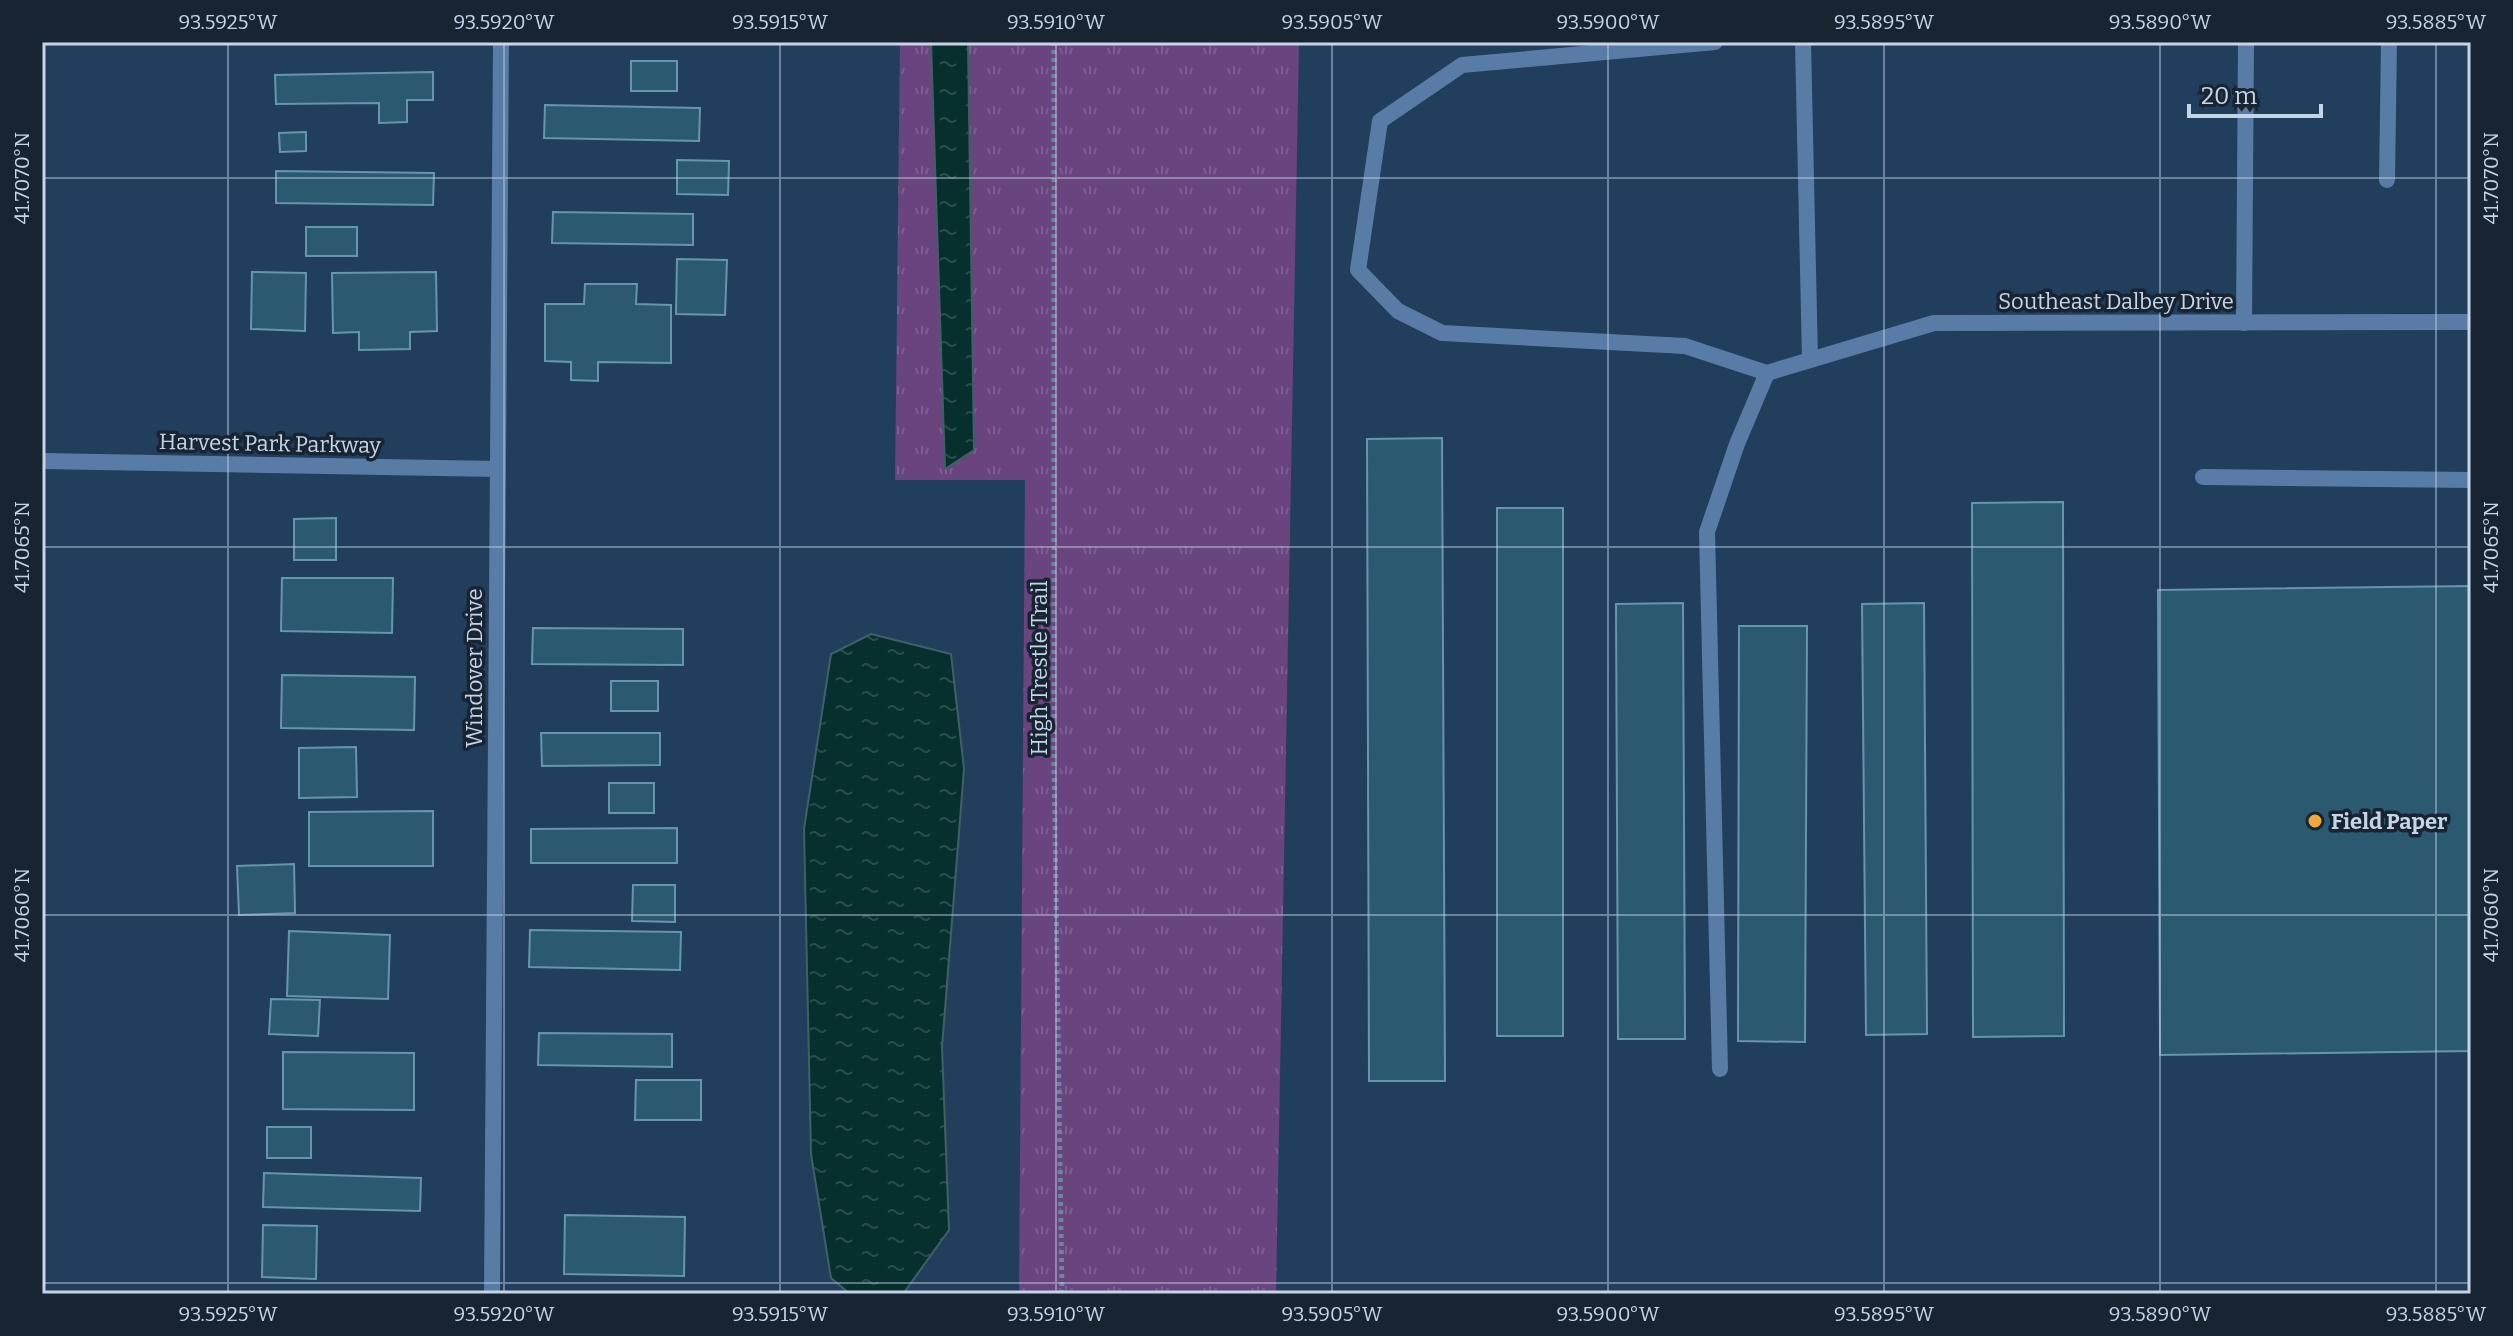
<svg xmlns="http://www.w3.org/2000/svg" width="2513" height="1336" font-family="Bitter,serif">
	<defs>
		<pattern id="grass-tufts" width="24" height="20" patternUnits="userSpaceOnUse" patternTransform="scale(2)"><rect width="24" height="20" fill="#69447f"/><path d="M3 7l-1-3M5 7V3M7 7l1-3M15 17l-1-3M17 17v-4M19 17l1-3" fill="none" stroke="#7d5e91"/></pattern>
		<pattern id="water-ripples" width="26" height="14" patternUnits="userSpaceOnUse" patternTransform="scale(2)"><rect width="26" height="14" fill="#062f2e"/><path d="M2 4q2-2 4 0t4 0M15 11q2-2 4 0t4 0" fill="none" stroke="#294c4c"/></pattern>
	</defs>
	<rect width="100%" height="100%" fill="#223e5d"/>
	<path fill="url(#grass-tufts)" d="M900,42H1299L1276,1294H1019L1025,480H895Z"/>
	<g fill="url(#water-ripples)" stroke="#3f6166" stroke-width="2">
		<path d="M931,42H968L974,450L945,469Z"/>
		<path d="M871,634L951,654L964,769L942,1047L949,1230L903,1294H850L831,1278L811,1154L804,829L831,654Z"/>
	</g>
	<g fill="#2a5970" stroke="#6695ae" stroke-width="2">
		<rect x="631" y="61" width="46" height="30"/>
		<path d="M433,72V100H407V122L379,123V103L276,104L275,75Z"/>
		<path d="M545,105L700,108L699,141L544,138Z"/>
		<path d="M306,132V151L280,152L279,133Z"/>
		<path d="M677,160L729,161L728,195L677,194Z"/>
		<path d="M276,171L434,173L433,205L276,203Z"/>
		<path d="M553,212L693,214V245L552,243Z"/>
		<rect x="306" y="227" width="51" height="29"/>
		<path d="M677,259L727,260L725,315L676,314Z"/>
		<path d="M252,272L306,273L305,331L251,329Z"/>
		<path d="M436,272L437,331L410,332V349L359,350V332L333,333L332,273Z"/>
		<path d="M585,284H637L636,304L671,305V363L598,362V381L571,380V362L545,361V304H584Z"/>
		<path d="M1442,438L1445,1081H1369L1367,439Z"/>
		<path d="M2063,502L2064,1036L1973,1037L1972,503Z"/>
		<rect x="1497" y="508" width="66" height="528"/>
		<path d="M336,518V560H294V519Z"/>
		<path d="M282,578H393L392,633L281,631Z"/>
		<path d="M2471,586V1051L2160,1055L2158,590Z"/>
		<path d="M1683,603L1685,1039H1618L1616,604Z"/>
		<path d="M1924,603L1927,1034L1866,1035L1862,604Z"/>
		<path d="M1739,626H1807L1805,1042L1738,1041Z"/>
		<path d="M533,628L683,629V665L532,664Z"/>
		<path d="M282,675L415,677L414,730L281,728Z"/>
		<rect x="611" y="681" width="47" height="30"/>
		<path d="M541,733H660V765L542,766Z"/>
		<path d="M356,747L357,797L299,798V748Z"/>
		<rect x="609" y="783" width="45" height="30"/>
		<path d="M433,811V866H309V812Z"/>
		<path d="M677,828V863H531V829Z"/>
		<path d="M294,864L295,913L239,915L237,866Z"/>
		<path d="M633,885H675V922L632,921Z"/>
		<path d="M530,930L681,932L680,970L529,967Z"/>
		<path d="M289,931L390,935L388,999L287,996Z"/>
		<path d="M271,999L320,1000L318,1036L269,1034Z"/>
		<path d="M539,1033L672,1034V1067L538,1065Z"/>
		<path d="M283,1052L414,1053V1110L283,1109Z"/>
		<path d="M636,1080H701V1120H635Z"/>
		<rect x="267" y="1127" width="44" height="31"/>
		<path d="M264,1173L421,1178L420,1211L263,1207Z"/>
		<path d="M565,1215L685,1217L684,1276L564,1274Z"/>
		<path d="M263,1225L317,1226L316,1279L262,1277Z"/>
	</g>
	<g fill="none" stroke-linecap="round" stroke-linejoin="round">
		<path stroke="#6f859f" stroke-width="5" stroke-dasharray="4 4" stroke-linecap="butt" d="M1054,42V764L1062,1294"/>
		<g stroke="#587ca5" stroke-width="16">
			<path d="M1715,42L1462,65L1380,121L1358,270L1398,311L1442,333L1685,346L1767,373L1737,444L1707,532L1720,1069"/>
			<path d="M1803,42L1810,360"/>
			<path d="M2387,180L2389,42"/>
			<path d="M2244,323L2246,42"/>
			<path d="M2203,477L2471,480"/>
		</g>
		<g stroke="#587ca5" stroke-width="16">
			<path d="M1767,373L1934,323L2471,322"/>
			<path d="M42,461L497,469"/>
			<path d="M492,1294L501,42"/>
		</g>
	</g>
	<path fill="none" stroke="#c5d5e8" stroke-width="2" stroke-opacity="0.45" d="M228,42V1294M504,42V1294M780,42V1294M1056,42V1294M1332,42V1294M1608,42V1294M1884,42V1294M2160,42V1294M2436,42V1294M42,178H2471M42,547H2471M42,915H2471M42,1283H2471"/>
	<circle fill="#efa73e" stroke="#182432" stroke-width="3" cx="2315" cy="821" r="8"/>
	<g text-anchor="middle" stroke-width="7" stroke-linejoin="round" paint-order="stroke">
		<g font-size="22" fill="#c5d5e8" stroke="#182432">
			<text x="2116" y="309">Southeast Dalbey Drive</text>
			<text transform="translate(270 443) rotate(1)" y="8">Harvest Park Parkway</text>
			<text transform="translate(474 668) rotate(-90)" y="8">Windover Drive</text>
			<text transform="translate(1039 668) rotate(-90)" y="8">High Trestle Trail</text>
		</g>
		<g font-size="22" font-weight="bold" fill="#c5d5e8" stroke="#182432" text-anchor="start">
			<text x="2331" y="829">Field Paper</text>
		</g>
	</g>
	<rect width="2513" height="1336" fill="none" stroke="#182432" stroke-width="88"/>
	<path d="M2189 104v12h132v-12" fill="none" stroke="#c5d5e8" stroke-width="4"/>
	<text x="2201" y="104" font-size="24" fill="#c5d5e8" stroke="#182432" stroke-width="6" paint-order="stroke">20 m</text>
	<rect x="44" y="44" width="2425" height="1248" fill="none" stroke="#c5d5e8" stroke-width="3"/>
	<g font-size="20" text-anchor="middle" fill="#c5d5e8">
		<text x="228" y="29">93.5925°W</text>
		<text x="504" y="29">93.5920°W</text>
		<text x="780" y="29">93.5915°W</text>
		<text x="1056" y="29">93.5910°W</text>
		<text x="1332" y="29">93.5905°W</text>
		<text x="1608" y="29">93.5900°W</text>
		<text x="1884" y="29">93.5895°W</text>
		<text x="2160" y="29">93.5890°W</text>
		<text x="2436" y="29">93.5885°W</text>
		<text transform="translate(22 178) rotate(-90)" y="7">41.7070°N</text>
		<text transform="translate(2491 178) rotate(-90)" y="7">41.7070°N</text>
		<text transform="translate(22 547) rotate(-90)" y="7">41.7065°N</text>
		<text transform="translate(2491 547) rotate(-90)" y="7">41.7065°N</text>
		<text transform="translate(22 915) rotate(-90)" y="7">41.7060°N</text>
		<text transform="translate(2491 915) rotate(-90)" y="7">41.7060°N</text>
		<text x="228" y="1321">93.5925°W</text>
		<text x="504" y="1321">93.5920°W</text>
		<text x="780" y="1321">93.5915°W</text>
		<text x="1056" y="1321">93.5910°W</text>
		<text x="1332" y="1321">93.5905°W</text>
		<text x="1608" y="1321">93.5900°W</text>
		<text x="1884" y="1321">93.5895°W</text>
		<text x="2160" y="1321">93.5890°W</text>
		<text x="2436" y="1321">93.5885°W</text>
	</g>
</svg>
